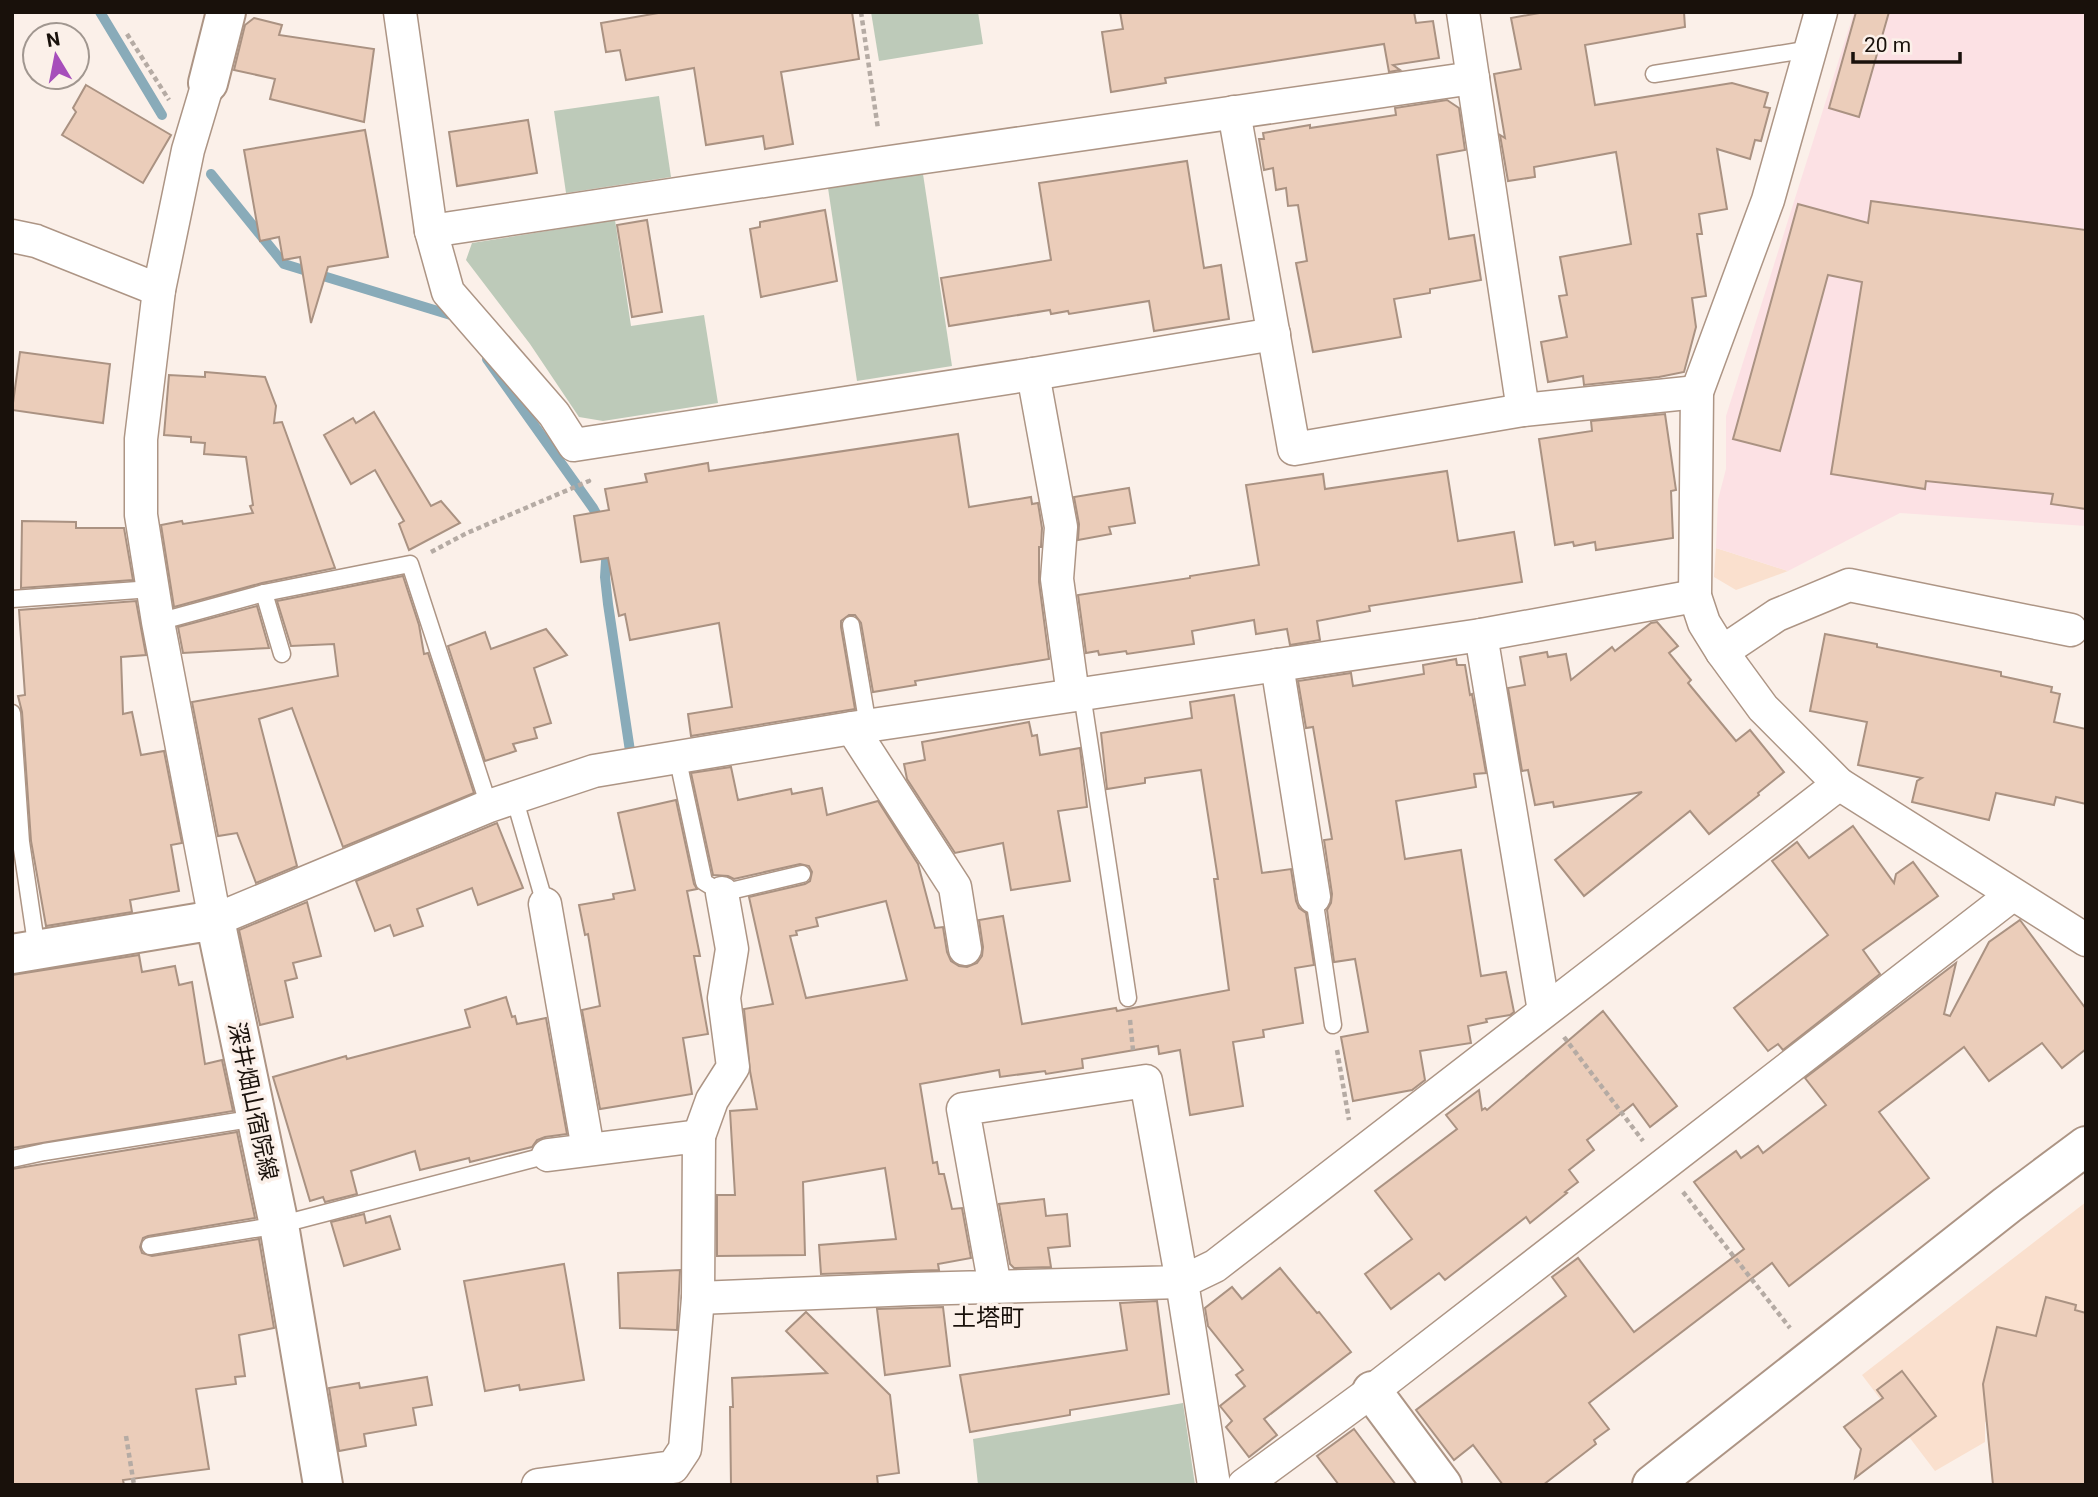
<svg xmlns="http://www.w3.org/2000/svg" width="2098" height="1497" font-family="Roboto,'Noto Sans JP',sans-serif">
	<rect width="100%" height="100%" fill="#fbf0e9"/>
	<g fill="#fae0ce">
		<path d="M1716,548L1788,571L1736,590L1714,577Z"/>
		<path d="M2086,1202V1349L2033,1335L2013,1417L1985,1422V1442L1935,1471L1862,1375Z"/>
	</g>
	<path fill="#fce1e4" d="M1854,12H2086V526L1900,513L1788,571L1716,548L1718,500L1726,469V416Z"/>
	<g fill="#bdcab9">
		<path d="M871,12H978L983,44L879,61Z"/>
		<path d="M659,96L671,177L566,193L554,111Z"/>
		<path d="M923,174L952,366L857,381L828,188Z"/>
		<path d="M615,220L631,326L704,315L718,403L603,421L579,417L530,344L466,260L472,243Z"/>
		<path d="M1183,1403L1195,1485H978L973,1439Z"/>
	</g>
	<g fill="none" stroke-linecap="round" stroke-linejoin="round">
		<g stroke="#89abb9" stroke-width="10">
			<path d="M100,12L162,115"/>
			<path d="M211,174L284,264L454,316"/>
			<path d="M487,359L593,508L602,524"/>
			<path d="M607,546L605,577L608,604L630,751"/>
		</g>
	</g>
	<g fill="#ebcdba" stroke="#aa9282" stroke-width="2" fill-rule="evenodd">
		<path d="M664,12H852L859,59L781,72L793,144L765,149L763,136L706,145L694,68L626,80L620,50L606,52L601,23Z"/>
		<path d="M1120,12H1414L1416,23L1433,21L1439,58L1393,65L1400,70L1389,72L1384,44L1165,78L1166,83L1111,92L1102,32L1123,29Z"/>
		<path d="M1545,12H1684L1685,27L1585,45L1595,105L1732,83L1768,93L1764,107L1770,108L1761,141L1755,140L1750,159L1717,149L1727,209L1699,214L1702,234H1697L1706,296L1692,298L1696,327L1684,372L1659,377L1584,385L1583,376L1548,382L1541,342L1567,337L1559,296L1567,295L1560,257L1631,244L1616,152L1534,167L1535,177L1508,181L1500,135L1505,138L1494,74L1521,69L1511,18Z"/>
		<path d="M1856,12H1889L1859,117L1829,108Z"/>
		<path d="M254,18L282,25L279,35L374,49L364,122L270,99L275,79L234,70L245,25Z"/>
		<path d="M86,85L171,135L143,183L62,135L76,112L73,108Z"/>
		<path d="M1447,100L1459,108L1465,150L1437,155L1449,239L1474,235L1481,280L1430,289V293L1394,299L1401,337L1313,352L1296,263L1307,261L1298,205L1288,206L1286,188L1276,190L1273,168L1264,170L1259,139H1264L1263,133L1310,125V128L1396,115L1395,108Z"/>
		<path d="M528,120L537,173L457,186L449,132Z"/>
		<path d="M365,130L388,257L328,267L311,323L300,257L283,260L279,237L260,241L244,150Z"/>
		<path d="M1187,161L1204,268L1221,265L1229,319L1154,331L1149,301L1069,314L1068,311L1051,314L1050,310L949,326L941,278L1051,260L1039,183Z"/>
		<path d="M1871,201L2086,230V509L2051,504L2053,494L1926,481L1925,489L1831,474L1862,282L1828,275L1780,451L1733,439L1798,204L1868,223Z"/>
		<path d="M825,210L837,281L761,297L750,229L760,227V222Z"/>
		<path d="M647,220L662,312L632,317L617,225Z"/>
		<path d="M20,352L110,364L103,423L12,410Z"/>
		<path d="M205,372L265,377L276,406L274,423L282,422L335,568L262,583L174,607L161,525L182,521L183,524L253,513L250,506L253,505L246,457L204,454L205,443L191,442V437L164,435L169,375L205,377Z"/>
		<path d="M374,412L431,506L441,501L460,523L409,550L399,524L404,521L375,470L351,484L324,435L353,418L356,423Z"/>
		<path d="M1665,414L1676,490L1671,491L1673,538L1596,550L1595,542L1574,546L1573,542L1555,545L1539,439L1592,431L1591,421Z"/>
		<path d="M958,434L969,507L1031,497L1032,504L1038,503L1042,528L1041,547H1039V582L1049,659L915,681L916,685L873,692L861,623L855,615H849L841,621V627L855,709L691,736L688,714L732,707L719,623L630,640L625,614L619,616L608,558L581,562L574,516L609,510L605,489L647,482L645,474L708,463L709,471Z"/>
		<path d="M1447,471L1458,541L1514,532L1522,582L1369,606L1370,611L1317,621L1320,640L1290,645L1287,629L1256,634L1254,620L1192,631L1194,644L1127,654L1126,651L1099,655L1098,651L1086,653L1078,595L1190,578V576L1259,565L1246,485L1323,474L1325,489Z"/>
		<path d="M1129,488L1135,523L1109,527L1111,534L1078,540L1079,524L1074,497Z"/>
		<path d="M22,521L76,522V528H124L133,580L21,588Z"/>
		<path d="M403,576L419,625L424,654L428,653L474,793L343,847L292,708L259,719L297,866L256,883L237,833L218,836L192,702L338,676L334,644L291,646L277,601Z"/>
		<path d="M136,601L146,655L121,657L123,714L132,712L141,755L164,751L182,843L171,845L179,891L130,900L132,912L46,926L31,841L22,712L18,696L25,695L19,610Z"/>
		<path d="M257,606L269,648L183,653L178,627Z"/>
		<path d="M1657,622L1678,646L1669,653L1691,680L1688,683L1736,741L1750,730L1784,772L1758,793L1759,795L1709,834L1690,811L1584,896L1555,860L1642,792L1554,807L1553,802L1535,805L1528,770L1522,771L1508,688L1525,685L1520,657L1547,652L1548,657L1566,654L1571,680L1612,647L1615,651L1651,623Z"/>
		<path d="M546,629L567,655L534,668L551,723L534,728L537,738L513,744L516,751L485,761L448,646L485,632L491,649Z"/>
		<path d="M1825,634L1877,644V647L2001,672V676L2052,687L2051,692L2060,694L2054,722L2086,729V804L2056,797L2054,805L1996,793L1989,820L1912,802L1917,781L1922,778L1858,765L1867,722L1810,711Z"/>
		<path d="M1456,659L1457,665H1465L1470,695L1472,694L1486,773L1474,774L1476,787L1396,801L1405,859L1461,850L1481,976L1506,972L1514,1012L1510,1015L1486,1019L1487,1022L1468,1026L1471,1043L1420,1051L1425,1080L1412,1090L1353,1101L1341,1037L1368,1032L1355,959L1334,962L1327,910L1331,903L1332,894L1324,840L1332,839L1313,727L1306,728L1298,681L1351,673L1353,686L1424,674L1423,665Z"/>
		<path d="M1234,695L1262,873L1291,869L1296,901L1299,908L1306,913L1314,965L1295,968L1303,1023L1263,1030L1264,1037L1233,1042L1243,1106L1190,1115L1180,1050L1159,1054L1158,1046L1082,1059L1083,1068L1046,1074L1045,1071L1000,1077L999,1070L920,1084L933,1163L937,1162L939,1174H944L952,1209L962,1208L971,1258L938,1264L939,1270L821,1274L819,1245L896,1239L885,1168L803,1182L805,1255L717,1256V1195H735L730,1111L757,1109L750,1071L744,1009L773,1004L749,897L805,884L810,881L812,872L809,866L800,864L734,879L728,876L713,875L691,773L731,767L738,800L791,789L792,794L822,788L827,815L878,801L918,864L935,928L943,927L947,952L951,961L959,966L967,967L977,963L982,956L983,947L979,920L1003,916L1022,1024L1116,1008L1117,1011L1229,990L1214,879H1218L1201,770L1145,778V783L1107,789L1101,733L1192,718L1190,702ZM886,901L907,980L806,998L790,936L797,935L796,931L818,926L816,918Z"/>
		<path d="M1029,722L1032,736L1037,735L1040,755L1080,748L1087,807L1058,811L1070,881L1011,890L1003,843L955,853L907,779L904,764L925,760L922,742Z"/>
		<path d="M676,800L694,884L697,889L687,891L700,956H694L708,1034L683,1038L692,1094L600,1109L582,1010L600,1006L588,934L585,935L579,905L614,899L613,894L635,890L618,813Z"/>
		<path d="M497,823L523,888L478,905L472,888L417,909L423,926L394,936L390,925L375,931L356,881Z"/>
		<path d="M1853,826L1894,883L1896,874L1913,862L1938,896L1863,950L1880,974L1783,1050L1778,1044L1768,1051L1734,1008L1828,935L1772,861L1797,842L1809,858Z"/>
		<path d="M307,902L321,956L293,963L297,978L285,981L293,1017L260,1025L239,930Z"/>
		<path d="M2020,920L2086,1009V1049L2062,1068L2042,1043L1989,1081L1964,1047L1879,1112L1929,1178L1789,1286L1772,1263L1589,1403L1609,1429L1594,1440L1596,1444L1543,1485H1503L1473,1445L1454,1460L1416,1410L1566,1296L1552,1277L1578,1258L1634,1332L1744,1249L1694,1182L1736,1151L1741,1158L1758,1146L1763,1153L1826,1105L1805,1078L1956,963L1944,1014L1950,1016L1989,942Z"/>
		<path d="M139,955L142,972L175,966L179,985L192,982L205,1064L222,1060L233,1111L12,1148V975Z"/>
		<path d="M506,997L512,1017L515,1016L517,1024L546,1018L567,1134L545,1137L537,1140L532,1147L470,1162L469,1158L420,1170L415,1151L351,1171L357,1194L325,1202L323,1197L310,1201L273,1077L346,1056L347,1059L470,1027L465,1010Z"/>
		<path d="M1603,1011L1677,1106L1650,1127L1633,1104L1587,1140L1594,1150L1569,1170L1578,1182L1565,1192L1567,1193L1530,1223L1526,1217L1445,1280L1439,1273L1391,1309L1365,1274L1412,1239L1375,1191L1457,1129L1446,1115L1479,1090L1482,1110L1485,1108L1487,1110Z"/>
		<path d="M237,1132L255,1218L148,1236L143,1238L140,1247L142,1253L152,1256L259,1239L274,1328L239,1335L245,1376L235,1377L236,1384L196,1389L209,1469L123,1480L124,1485H12V1169Z"/>
		<path d="M1044,1199L1046,1216L1067,1214L1070,1246L1048,1248L1051,1267L1014,1268L1010,1264L999,1204Z"/>
		<path d="M364,1214L366,1223L390,1216L400,1249L344,1266L331,1222Z"/>
		<path d="M564,1264L584,1380L520,1390L519,1385L485,1391L464,1281Z"/>
		<path d="M1280,1268L1317,1313L1319,1312L1351,1352L1264,1419L1277,1435L1249,1457L1226,1427L1232,1421L1220,1406L1245,1386L1236,1375L1243,1370L1208,1326L1205,1308L1232,1287L1242,1299Z"/>
		<path d="M680,1270L677,1330L620,1328L618,1273Z"/>
		<path d="M2046,1297L2076,1305L2075,1310L2086,1313V1485H1993L1983,1384L1997,1327L2036,1336Z"/>
		<path d="M1157,1301L1169,1394L1070,1410V1415L970,1432L960,1375L1127,1350L1120,1303Z"/>
		<path d="M943,1307L950,1366L885,1375L877,1309Z"/>
		<path d="M806,1312L890,1395L899,1473L877,1476L878,1485H731L730,1407H733L732,1378L827,1373L786,1331Z"/>
		<path d="M1902,1371L1936,1416L1855,1478L1861,1449L1844,1427L1883,1398L1877,1390Z"/>
		<path d="M427,1377L432,1405L413,1408L416,1425L364,1434L366,1446L339,1451L329,1388L359,1383L360,1388Z"/>
		<path d="M1354,1429L1396,1485H1339L1317,1456Z"/>
	</g>
	<g fill="none" stroke-linecap="round" stroke-linejoin="round">
		<defs>
			<g id="lane">
				<path d="M1654,74L1811,49"/>
				<path d="M264,593L282,654"/>
				<path d="M12,599L152,589"/>
				<path d="M158,622L264,593L410,564L489,806"/>
				<path d="M851,625L868,726"/>
				<path d="M1082,694L1128,998"/>
				<path d="M12,713L21,842L37,950"/>
				<path d="M677,756L704,882L722,893L802,874"/>
				<path d="M514,797L545,904"/>
				<path d="M1314,897L1333,1025"/>
				<path d="M12,1159L44,1152L257,1118"/>
				<path d="M150,1246L279,1225L548,1155"/>
			</g>
			<g id="street">
				<path d="M400,12L431,231L448,292L554,414L574,445L1033,374L1274,334"/>
				<path d="M1463,12L1523,410"/>
				<path d="M1821,12L1768,200L1697,392L1695,596L1704,623L1722,652L1763,708L1839,784L2086,940"/>
				<path d="M208,83L188,150L159,290L141,439V515L158,622L215,920L489,806L594,771L852,728L1481,635L1695,596"/>
				<path d="M1234,112L1294,449L1523,410L1697,392"/>
				<path d="M431,231L883,163L1473,78"/>
				<path d="M12,236L36,241L159,290"/>
				<path d="M1033,374L1061,527L1057,579L1073,695"/>
				<path d="M1481,635L1544,1011"/>
				<path d="M1722,652L1777,615L1849,585L2071,630"/>
				<path d="M1277,665L1314,897"/>
				<path d="M852,728L955,887L965,949"/>
				<path d="M545,904L588,1149"/>
				<path d="M699,1136L712,1100L733,1067L724,998L732,949L722,893"/>
				<path d="M698,1298L912,1289L1182,1282L1146,1081L963,1109L995,1287"/>
				<path d="M538,1485L673,1467L685,1449L698,1298L699,1136L548,1155"/>
				<path d="M1214,1485L1182,1282L1215,1266L1839,784"/>
				<path d="M1244,1485L1372,1391L2012,895"/>
			</g>
			<g id="secondary">
				<path d="M208,83L226,12"/>
				<path d="M12,954L215,920L279,1225L323,1485"/>
				<path d="M1372,1391L1442,1485"/>
				<path d="M1652,1485L2007,1205L2086,1146"/>
			</g>
		</defs>
		<use href="#lane" stroke="#ad9585" stroke-width="19"/>
		<use href="#street" stroke="#ad9585" stroke-width="35"/>
		<use href="#secondary" stroke="#ad9585" stroke-width="42"/>
		<g stroke="#b5aba4" stroke-width="4.5" stroke-dasharray="5 3.5" stroke-linecap="butt">
			<path d="M861,12L878,129"/>
			<path d="M127,34L169,100"/>
			<path d="M431,552L467,533L589,481L586,478"/>
			<path d="M1130,1020L1133,1050"/>
			<path d="M1564,1037L1643,1141"/>
			<path d="M1337,1050L1349,1120"/>
			<path d="M1683,1192L1790,1328"/>
			<path d="M126,1436L134,1485"/>
		</g>
		<use href="#lane" stroke="#fff" stroke-width="16"/>
		<use href="#street" stroke="#fff" stroke-width="32"/>
		<use href="#secondary" stroke="#fff" stroke-width="38"/>
	</g>
	<g text-anchor="middle" stroke-width="7" stroke-linejoin="round" paint-order="stroke">
		<g font-size="23" fill="#19110b" stroke="#fbf0e9">
			<text transform="translate(253 1101) rotate(78)" y="8">深井畑山宿院線</text>
		</g>
		<g font-size="24" fill="#19110b" stroke="#fbf0e9">
			<text x="988" y="1326">土塔町</text>
		</g>
	</g>
	<rect width="2098" height="1497" fill="none" stroke="#19110b" stroke-width="28"/>
	<g transform="translate(56 56) rotate(350)"><circle r="33" fill="#fbf0e9" stroke="#a19790" stroke-width="2"/>
	<path d="M0-5L12 26L0 18L-12 26Z" fill="#a64ebb"/>
	<text y="-10" font-size="19" font-weight="bold" text-anchor="middle" fill="#19110b">N</text>
	</g>
	<path d="M1853 52v10h107v-10" fill="none" stroke="#19110b" stroke-width="3.5"/>
	<text x="1864" y="52" font-size="21" fill="#19110b" stroke="#fbf0e9" stroke-width="5" paint-order="stroke">20 m</text>
</svg>
